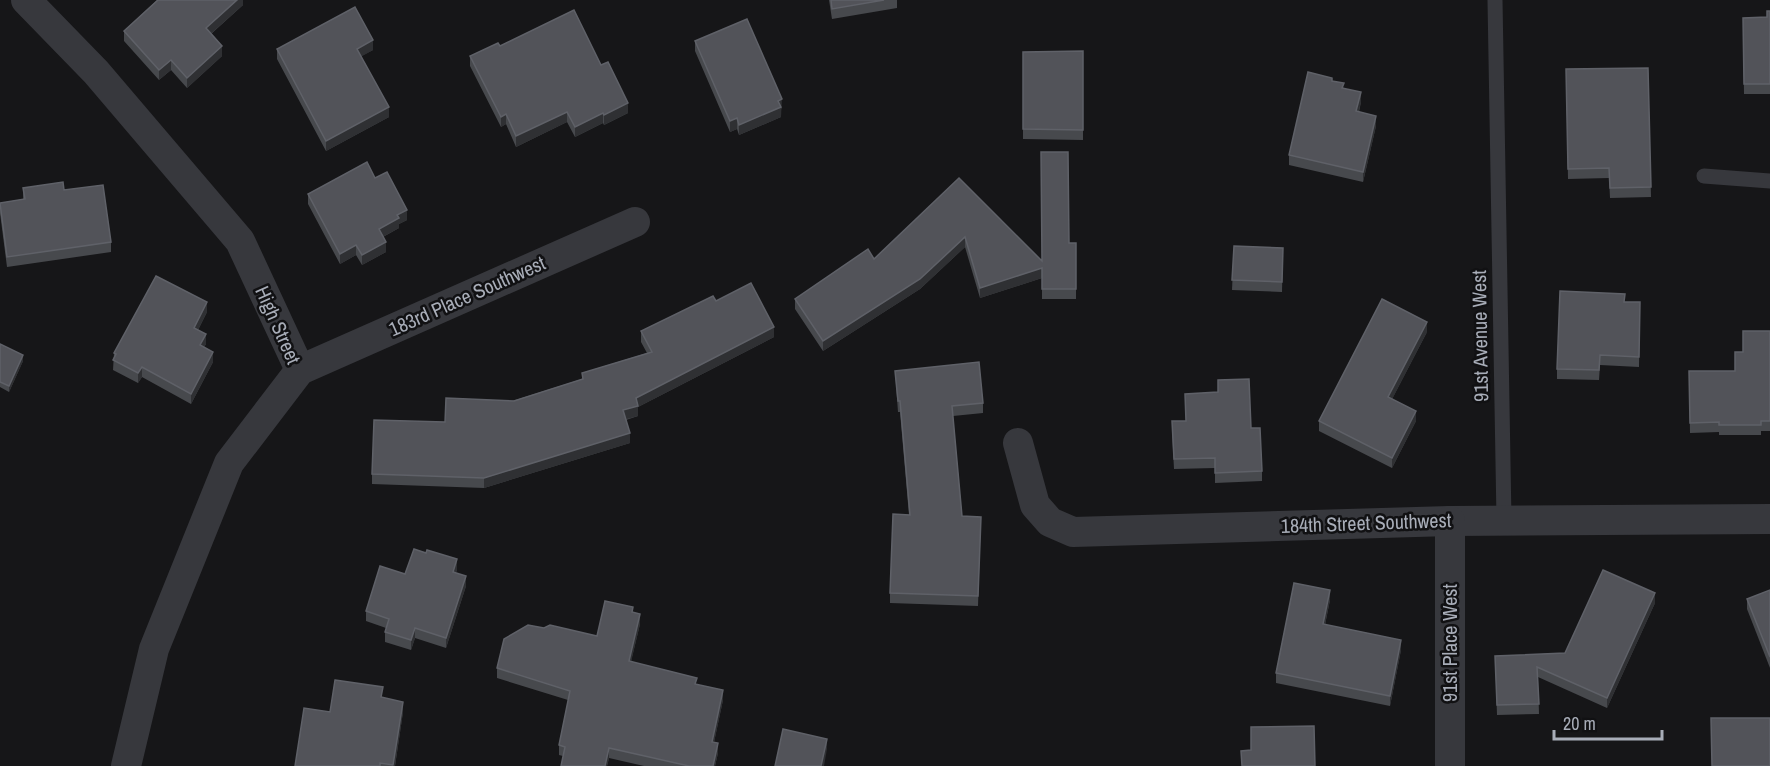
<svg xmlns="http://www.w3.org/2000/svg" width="1770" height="766" font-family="'Archivo Narrow',sans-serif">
	<rect width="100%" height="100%" fill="#161618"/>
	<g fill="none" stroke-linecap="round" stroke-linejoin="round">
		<g stroke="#37383d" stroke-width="15">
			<path d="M1495,0L1504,520"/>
			<path d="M1704,176L1770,181"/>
		</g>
		<g stroke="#37383d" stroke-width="30">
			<path d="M26,0L96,72L240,241L300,370"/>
			<path d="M1018,443L1035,505L1050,522L1073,532L1450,521L1770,519"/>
			<path d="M1450,521V766"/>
			<path d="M126,766L154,649L229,463L300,370L635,222"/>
		</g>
	</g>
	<g fill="#47494d">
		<path d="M157,0H243V5L211,34L222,56L187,88L171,70L159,80L124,41V31Z"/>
		<path d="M829,0H897V8L832,19Z"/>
		<path d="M1770,11V94H1744L1743,18L1767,17Z"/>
		<path d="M695,41L782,109H781V117L739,135L737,129L730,132L695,51Z"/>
		<path d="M500,46L601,65L628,113L604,125L603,123L575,137L567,122L516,147L506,124L501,127L470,66V56Z"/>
		<path d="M277,49L373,50L361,56L389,117L326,151L277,59Z"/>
		<path d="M1083,51V140L1023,139V52Z"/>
		<path d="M1648,68L1651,197L1610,198L1609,178L1568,179L1566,69Z"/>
		<path d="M1332,81L1344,88L1361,102L1359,112L1376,126L1363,182L1289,165V155Z"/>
		<path d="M375,178L407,220L399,224V228L383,237L386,252L362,265L356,255L340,264L308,204V194Z"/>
		<path d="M959,178L1042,261L1069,243H1076V299H1042V278L980,298L965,247L920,289L823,351L795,309V299L874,259Z"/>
		<path d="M23,188L64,190L111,242V252L7,267L0,213V203L23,199Z"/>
		<path d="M1234,246L1283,248L1282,292L1232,290Z"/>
		<path d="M716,301L774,337L638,407V416L626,420L630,443L484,488L372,484V474L445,422L582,379V373L647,353L641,342V331Z"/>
		<path d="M1625,302H1640L1639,367L1600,365L1599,380L1557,379V369Z"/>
		<path d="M207,312L198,330L206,344L204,347L213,362L191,404L142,377L138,383L113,370L114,353Z"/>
		<path d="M1770,331V431H1761V435H1719V432L1690,433L1689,371H1735Z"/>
		<path d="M1427,332L1392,399L1416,421L1392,468L1319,431V421Z"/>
		<path d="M0,344L23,361L9,392L0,387Z"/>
		<path d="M895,371L983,403V413L953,416L962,516L981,517L978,606L890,603V593L909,515L900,412H898Z"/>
		<path d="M1251,428L1262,471V481L1215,483V468L1174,469L1172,431Z"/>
		<path d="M457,569L456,573L466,586L446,648L415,638L411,650L385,642V632L386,628L366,621V611Z"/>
		<path d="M1770,590V668L1747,609V599Z"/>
		<path d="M1330,600L1325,625L1401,650L1390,706L1276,683V673Z"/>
		<path d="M1655,603L1607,708L1538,677L1539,714L1497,715L1495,656L1565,653Z"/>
		<path d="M633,612L640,624L631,661L697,685L723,700L714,742L718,753L715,766H644L609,758L607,766H561L563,756L559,755V745L568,700L497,678V668L597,636Z"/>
		<path d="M383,697L403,712L395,766H295L330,712Z"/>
	</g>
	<g fill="#2f3033">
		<path d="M237,0H243V5L206,38V28Z"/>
		<path d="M373,40V50L357,59V49Z"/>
		<path d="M222,46V56L187,88V78Z"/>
		<path d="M171,60V70L159,80V70Z"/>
		<path d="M1361,92V102L1356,121V111Z"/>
		<path d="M782,99L781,117L739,135V125Z"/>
		<path d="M628,103V113L604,125V115Z"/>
		<path d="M389,107V117L326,151V141Z"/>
		<path d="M567,112V122L516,147V136Z"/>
		<path d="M603,113V123L575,137V127Z"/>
		<path d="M506,114V124L501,127V117Z"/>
		<path d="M1376,116V126L1363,182V172Z"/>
		<path d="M737,118V129L730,132V121Z"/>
		<path d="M407,210V220L399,224V228L379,239V229L397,215Z"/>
		<path d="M965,237V247L920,289L823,351V341Z"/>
		<path d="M386,242V252L362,265V255Z"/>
		<path d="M356,245V255L340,264V254Z"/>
		<path d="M1042,268V278L980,298V288Z"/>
		<path d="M207,302V312L194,338V328Z"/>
		<path d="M1427,322V332L1388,407V397Z"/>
		<path d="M774,327V337L638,407V416L623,420V410L636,398Z"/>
		<path d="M206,334V344L200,355V345Z"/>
		<path d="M213,352V362L191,404V394Z"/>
		<path d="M23,355V361L9,392V386Z"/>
		<path d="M142,367V377L138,383V373Z"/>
		<path d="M1416,411V421L1392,468V458Z"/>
		<path d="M630,433V443L484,488V478Z"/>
		<path d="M457,559V569L453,582V572Z"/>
		<path d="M466,576V586L446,648V638Z"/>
		<path d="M1330,590V600L1323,634V624Z"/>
		<path d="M1655,593V603L1607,708V698Z"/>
		<path d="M640,614V624L629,671V661Z"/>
		<path d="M415,628V638L411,650V640Z"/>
		<path d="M1401,640V650L1390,706V696Z"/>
		<path d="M723,690V700L712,752V742Z"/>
		<path d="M403,702V712L395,766H393Z"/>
		<path d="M827,739V749L824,766H821Z"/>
		<path d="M718,743V753L715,766H713Z"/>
		<path d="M609,748V758L607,766H605Z"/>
	</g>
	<g fill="#525359" stroke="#5f6168" stroke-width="1.5">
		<path d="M158,0H237L206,28L222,46L187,78L171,60L159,70L124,31Z"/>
		<path d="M831,0H884L832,9Z"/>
		<path d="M355,7L373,40L357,49L389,107L326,141L277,49Z"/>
		<path d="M574,10L601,65L608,62L628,103L604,115L603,113L575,127L567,112L516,136L506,114L501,117L470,56L498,43L500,46Z"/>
		<path d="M1767,11H1770V84H1744L1743,18L1767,17Z"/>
		<path d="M747,19L782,99L778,101L781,107L739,125L737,118L730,121L695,41Z"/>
		<path d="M1083,51V130L1023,129V52Z"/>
		<path d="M1648,68L1651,187L1610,188L1609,168L1568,169L1566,69Z"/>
		<path d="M1308,72L1332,78V81L1344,83L1342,88L1361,92L1356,111L1376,116L1363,172L1289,155Z"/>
		<path d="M1041,152H1068L1069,243H1076V289H1042V268L980,288L965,237L920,279L823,341L795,299L868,249L874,259L959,178L1042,261Z"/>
		<path d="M367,162L375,178L387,172L407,210L397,215L399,218L379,229L386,242L362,255L356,245L340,254L308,194Z"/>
		<path d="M63,182L64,190L103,185L111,242L7,257L0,203L25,199L23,188Z"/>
		<path d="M1234,246L1283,248L1282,282L1232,280Z"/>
		<path d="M156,276L207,302L194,328L206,334L200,345L213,352L191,394L142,367L138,373L113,360L116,354L114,353Z"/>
		<path d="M751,283L774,327L636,398L638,406L623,410L630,433L484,478L372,474L374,420L445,422L446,398L514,401L583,379L582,373L652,352L641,331L713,296L716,301Z"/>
		<path d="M1560,291L1625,294L1624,302H1640L1639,357L1600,355L1599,370L1557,369Z"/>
		<path d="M1382,299L1427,322L1388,397L1416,411L1392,458L1319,421Z"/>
		<path d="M1743,331H1770V421H1761V425H1719V422L1690,423L1689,371H1735V352H1743Z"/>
		<path d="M0,344L23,355L9,386L0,382Z"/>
		<path d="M979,362L983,403L952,406L962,516L981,517L978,596L890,593L893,514L910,515L900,401H898L895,371Z"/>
		<path d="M1249,379L1251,428H1260L1262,471L1215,473V458L1174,459L1172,421H1186L1185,394L1218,392V380Z"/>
		<path d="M414,549L426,553L427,550L457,559L453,572L466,576L446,638L415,628L411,640L385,632L389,619L366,611L380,566L405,574Z"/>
		<path d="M1603,570L1655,593L1607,698L1537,667L1539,704L1497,705L1495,656L1565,653Z"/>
		<path d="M1294,583L1330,590L1323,624L1401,640L1390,696L1276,673Z"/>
		<path d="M1770,590V657L1747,599Z"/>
		<path d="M605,601L633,607L632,612L640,614L629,661L697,678L695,684L723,690L712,742L718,743L713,766H689L609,748L605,766H561L565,747L559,745L570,691L497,668L504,639L528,625L544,628L550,625L597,636Z"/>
		<path d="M335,680L383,687L381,697L403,702L393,765L380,763V766H295L304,708L330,712Z"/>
		<path d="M1711,718H1770V766H1712Z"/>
		<path d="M1314,726L1315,766H1242L1241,751L1251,750V727Z"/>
		<path d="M783,729L827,739L821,766H775Z"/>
	</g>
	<g text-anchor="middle" stroke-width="5" stroke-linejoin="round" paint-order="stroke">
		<g font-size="20" fill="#a8adb8" stroke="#111113">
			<text transform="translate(467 296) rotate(-24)" y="7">183rd Place Southwest</text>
			<text transform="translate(278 325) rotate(66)" y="7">High Street</text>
			<text transform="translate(1480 336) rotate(-91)" y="7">91st Avenue West</text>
			<text transform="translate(1366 523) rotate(-2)" y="7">184th Street Southwest</text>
			<text transform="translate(1450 643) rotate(-90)" y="7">91st Place West</text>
		</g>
	</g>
	<path d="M1554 730v9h108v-9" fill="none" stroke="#a8adb8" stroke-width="3"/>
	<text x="1563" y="730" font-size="18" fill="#a8adb8" stroke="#111113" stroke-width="4.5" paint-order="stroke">20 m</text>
</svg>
